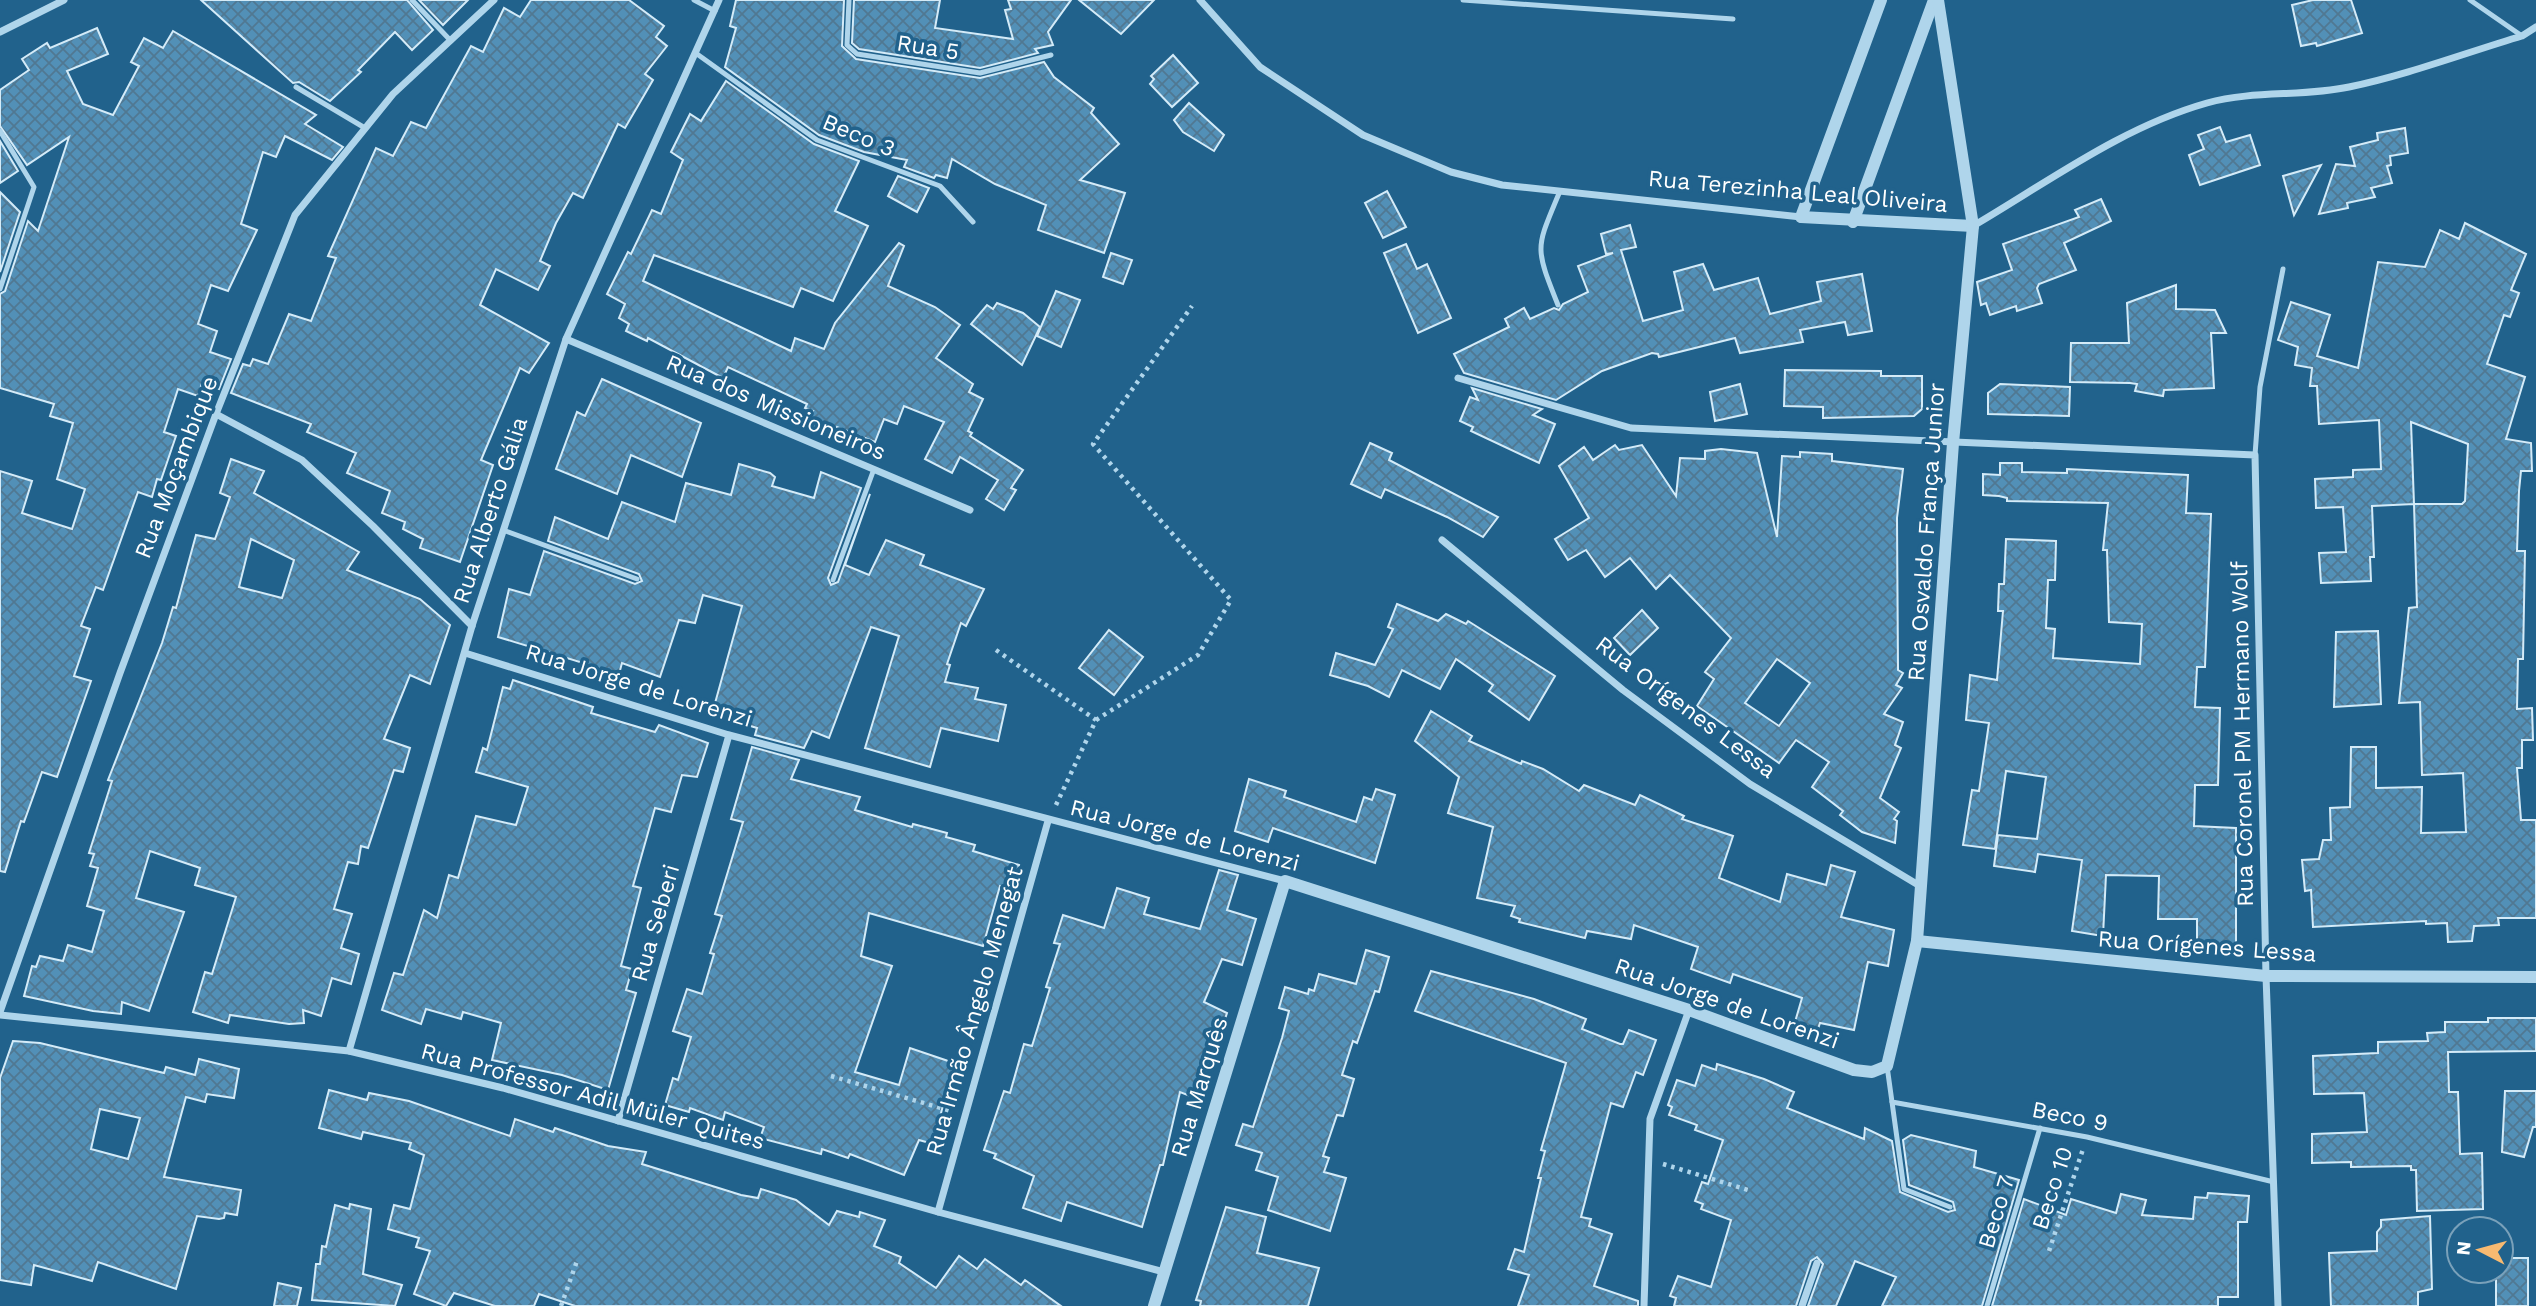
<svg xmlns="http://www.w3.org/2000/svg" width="2536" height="1306" font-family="'Work Sans',sans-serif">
	<defs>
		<pattern id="building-cross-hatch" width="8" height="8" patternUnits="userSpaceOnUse" patternTransform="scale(1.75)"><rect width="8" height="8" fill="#5290b7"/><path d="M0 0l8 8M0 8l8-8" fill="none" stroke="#507892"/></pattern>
	</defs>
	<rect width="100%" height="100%" fill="#21628c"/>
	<g fill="url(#building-cross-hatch)" stroke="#d4ebf8" stroke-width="2" fill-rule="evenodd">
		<path d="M201,0H407L433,30L412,50L395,32L358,70L361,72L330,101L299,82L293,83Z"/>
		<path d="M419,0H468L443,25Z"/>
		<path d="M531,0H629L664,26L656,37L667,46L645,74L653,80L625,128L618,124L583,198L573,193L556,223L540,261L550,266L538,290L496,269L480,305L549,343L529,373L520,368L481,460L493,465L460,562L420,548L423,539L403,529L405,522L382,513L390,491L347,473L356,453L307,432L311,424L231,393L243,364L250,366L253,359L268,364L289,314L311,321L336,258L328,256L376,148L393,156L411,122L426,128L471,46L483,52L504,8L520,17Z"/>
		<path d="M736,0H844L842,46L856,59L980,78L1044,62L1054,77L1094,108L1091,113L1119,144L1080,180L1125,193L1104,253L1038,230L1046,205L995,184L952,159L947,178L936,175L934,178L904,167L907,160L864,152L819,135L725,67L736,28L730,26Z"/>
		<path d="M854,0H940L935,28L1013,39L1005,10L1011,9L1008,0H1071L1048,32L1053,45L1035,49L1038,53L980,68L859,49L852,43Z"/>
		<path d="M1079,0H1154L1121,34Z"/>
		<path d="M2313,0H2351L2362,33L2317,46L2316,43L2301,46L2292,5Z"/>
		<path d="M97,28L108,54L67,71L83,104L113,115L139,66L131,62L144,38L163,48L173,31L316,115L305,124L343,147L332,160L285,136L276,157L263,152L241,224L257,230L228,291L211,285L198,324L217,331L210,352L231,359L219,389L202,383L198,396L178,389L164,432L176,436L161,480L157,479L152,497L138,492L103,590L96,587L81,626L90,629L74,676L91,681L57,777L42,772L24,822L21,821L5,872L0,871V471L32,481L22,513L72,529L85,489L57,479L73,423L50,416L54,404L0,388V294L5,291L28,221L38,231L69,137L27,165L0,126V90L29,70L22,59L47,43L50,48Z"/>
		<path d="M1173,55L1198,83L1172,107L1150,84L1154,79L1151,76Z"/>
		<path d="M726,81L814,144L859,161L835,211L868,226L833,301L801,288L793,307L654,255L643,281L791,351L795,338L824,349L835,323L899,243L904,246L888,286L935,307L960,325L936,358L973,384L969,392L983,399L968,431L972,433L970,436L1023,470L1011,488L1016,490L1004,510L986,499L998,480L960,457L952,473L925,459L944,422L904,406L897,424L884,419L875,442L837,427L833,435L805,423L813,411L805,408L807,404L728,367L723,378L648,338L647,341L626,331L629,324L619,318L625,304L607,294L628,252L631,254L652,210L661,214L683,160L671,152L690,114L701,121Z"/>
		<path d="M1189,103L1224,135L1214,151L1183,132L1174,120Z"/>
		<path d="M2220,127L2226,142L2250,135L2260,165L2200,185L2189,155L2204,149L2198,135Z"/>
		<path d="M2405,128L2408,153L2390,156L2391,165L2387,166L2392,183L2371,188L2375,197L2347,203L2348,208L2319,214L2336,164L2355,166L2350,147L2378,140L2377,133Z"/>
		<path d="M0,141L18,171L0,183Z"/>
		<path d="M2321,165L2294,215L2283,176Z"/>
		<path d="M898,176L929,188L917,212L888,196Z"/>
		<path d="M1387,191L1406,227L1383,238L1365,203Z"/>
		<path d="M0,192L20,212L0,272Z"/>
		<path d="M2101,199L2111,221L2064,243L2076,270L2039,284L2037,288L2042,303L2017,311L2016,306L1990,315L1986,303L1981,305L1977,282L2012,270L2003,244L2079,217L2075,210Z"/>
		<path d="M2465,223L2526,254L2511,290L2519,293L2510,317L2504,315L2487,364L2525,377L2506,439L2531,443L2532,471H2521L2519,491L2517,551H2525L2523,659H2518L2517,709L2532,708L2533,740H2522V768H2517L2521,820H2536V918H2498L2499,925L2474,926L2472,941L2448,942L2447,923L2426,924V921L2313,927L2311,890L2305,891L2302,860L2319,859L2323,840H2331L2330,808L2350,807L2351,747H2376V788L2422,787L2421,833L2466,832L2463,773L2422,775L2420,702L2399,703L2409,608L2417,607L2414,504L2372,506L2374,557H2370L2371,581L2321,583L2319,553L2346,552L2343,507L2316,508L2315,479L2353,477V470L2381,469L2379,420L2319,424L2317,386H2310L2312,368L2295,365L2298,347L2278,340L2291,302L2330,315L2317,356L2358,368L2378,262L2425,267L2440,230L2459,239ZM2411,422L2468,444L2465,501L2462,504H2414Z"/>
		<path d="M1630,225L1636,247L1621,250L1643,321L1683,310L1674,272L1703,264L1714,290L1758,278L1770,314L1821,301L1817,282L1862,274L1872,331L1848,335L1845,322L1800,330L1803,342L1740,353L1735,338L1659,357L1658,354L1652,353L1602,371L1556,400L1464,373L1454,354L1509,327L1505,319L1524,308L1530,319L1554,308L1559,310L1563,304L1588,292L1578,266L1613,253L1606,254L1601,234Z"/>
		<path d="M1406,244L1417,269L1427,264L1451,318L1418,333L1384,253Z"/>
		<path d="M1111,253L1132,260L1123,284L1103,277Z"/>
		<path d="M2176,285V309L2215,310L2226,333H2211L2214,388L2164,390L2163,396L2135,391L2137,384L2130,383L2070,382L2071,343H2129L2127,303Z"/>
		<path d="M1056,291L1080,300L1061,347L1037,336Z"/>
		<path d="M997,303L1023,313L1040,327L1022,365L971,324L987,305L993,309Z"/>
		<path d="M1785,370L1881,371V376H1922V409L1914,416L1823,418V407L1784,406Z"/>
		<path d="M602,379L701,423L682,477L631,455L617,494L556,469L577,412L585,416Z"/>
		<path d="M1740,384L1747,414L1715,421L1710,392Z"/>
		<path d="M2000,384L2070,387L2069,416L1988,414V393Z"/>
		<path d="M1472,388L1542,409L1533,415L1555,424L1539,463L1471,431L1473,427L1460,421L1470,397L1478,400Z"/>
		<path d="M1370,443L1392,453L1389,460L1498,517L1483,537L1447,517L1385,489L1381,498L1351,484Z"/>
		<path d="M1615,445L1619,450L1642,445L1676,496L1680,458L1705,459V451L1721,449L1757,453L1777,537L1782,456L1800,457V452L1832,454V461L1903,469L1897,518L1898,670L1903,673L1896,685L1902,688L1884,714L1903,722L1895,745L1901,748L1880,798L1899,812L1894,819L1897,821L1895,843L1862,832L1840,815L1843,811L1812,787L1829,762L1796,740L1779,763L1697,706L1714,679L1705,672L1731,638L1670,575L1656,589L1630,558L1605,577L1586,550L1568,560L1555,539L1589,518L1559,466L1584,447L1593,460ZM1777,659L1810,683L1779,726L1745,703Z"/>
		<path d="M231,459L264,471L254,493L359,552L347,570L420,599L450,625L430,684L410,675L384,739L410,748L403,772L394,770L368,848L361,846L358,864L348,862L334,909L352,914L341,948L359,954L351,984L332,978L321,1016L303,1010L304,1023L289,1024L230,1015L228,1023L193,1012L205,972L212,974L236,897L195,885L200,868L150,851L136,898L184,912L149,1011L122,1002L121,1014L93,1011L24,996L32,966L36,967L40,956L63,961L68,945L92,952L104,911L87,906L98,868L90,866L94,854L89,853L112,781L108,780L162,643L173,607L176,608L196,535L215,539L230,497L220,493ZM251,539L294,560L282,598L239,587Z"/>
		<path d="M2000,463H2022V472L2067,473V469L2188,475L2186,513L2211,514L2205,667H2197L2195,707L2220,708L2218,785H2195L2194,826L2236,828V953L2197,948V919H2158L2159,876L2106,875L2103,936L2072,931L2082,860L2038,854L2035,872L1994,866L1998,835L2037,839L2046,777L2006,771L1995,849L1963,845L1972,790L1979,791L1989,723L1966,720L1970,675L1997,680L2003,611H1998L1999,584H2004L2006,539L2056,541L2055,580H2048L2046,628L2055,629L2053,658L2140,664L2142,624L2109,622L2107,550H2103L2108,503L2007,501V498L1999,496L1983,495V474L2000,475Z"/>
		<path d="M739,464L770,473L775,477L772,486L814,498L821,472L861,488L828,578L831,585L838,582L870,494L845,565L869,575L886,540L924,555L920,565L984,589L966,626L961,623L947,664L950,665L945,682L978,688L975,699L1006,705L998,741L941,728L930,767L865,748L899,636L871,627L829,738L812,731L804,748L755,735L757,728L712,714L742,606L703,595L695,623L679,620L660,677L622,663L619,674L498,637L509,589L530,595L544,551L635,584L642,581L639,574L548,541L555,517L608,539L622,502L675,522L686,483L731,495Z"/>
		<path d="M1397,604L1438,621L1446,614L1466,624L1468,621L1555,676L1529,720L1489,691L1493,685L1456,659L1440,689L1402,670L1389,697L1368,686L1330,675L1336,653L1375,665L1393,629L1388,627Z"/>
		<path d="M1642,610L1658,628L1630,655L1614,638Z"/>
		<path d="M1109,630L1143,657L1114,695L1079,668Z"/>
		<path d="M2378,631L2381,704L2334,707L2336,632Z"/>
		<path d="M513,680L593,707L591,713L655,732L659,725L708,743L697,777L682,775L671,812L655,808L633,886L641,888L621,966L632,969L626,990L636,993L608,1090L562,1075L492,1060L501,1023L463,1012L461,1019L426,1009L421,1024L382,1010L394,973L403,975L424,910L437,918L449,875L458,878L476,816L516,825L528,787L476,772L483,748L487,750L503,687L510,689Z"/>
		<path d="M1431,711L1472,736L1469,741L1521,764L1522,761L1543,769L1579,791L1584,785L1635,805L1640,795L1684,816L1682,819L1733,836L1719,878L1780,902L1787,874L1826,885L1831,865L1855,872L1841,917L1894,930L1888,966L1868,962L1854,1030L1820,1023L1818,1029L1795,1022L1802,998L1733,974L1730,983L1691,969L1698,947L1634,925L1631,939L1587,931L1585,938L1519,922L1520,919L1511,916L1515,906L1477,898L1493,827L1448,813L1459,777L1415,741Z"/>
		<path d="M752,747L799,760L791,779L860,797L855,810L912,827L913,824L947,833L946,837L975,845L973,851L1019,865L1012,890L1000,886L983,946L869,913L861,956L892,966L855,1072L899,1085L910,1048L954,1063L933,1144L919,1140L904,1175L850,1154L848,1158L822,1149L821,1154L760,1138L764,1127L725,1112L723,1120L690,1108L689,1112L665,1105L673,1078L678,1080L691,1037L673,1031L687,989L702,994L714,954L710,953L722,916L715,914L743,822L731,819Z"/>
		<path d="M1249,779L1286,791L1284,797L1356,822L1364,797L1372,800L1376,789L1395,795L1375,863L1273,828L1268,842L1235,831Z"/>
		<path d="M1219,870L1238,875L1227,910L1256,919L1242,965L1222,959L1204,1002L1227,1013L1198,1099L1180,1092L1163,1165H1160L1142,1227L1067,1202L1061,1221L1023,1208L1034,1176L994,1158L996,1154L984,1150L1004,1091L1010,1093L1024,1044L1032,1046L1050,988L1046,987L1060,944L1054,943L1063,915L1104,928L1117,888L1149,898L1144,914L1200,929Z"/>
		<path d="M1366,950L1389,957L1379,992L1375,991L1357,1043L1353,1041L1342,1075L1354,1079L1343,1116L1337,1115L1323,1156L1329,1158L1324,1172L1346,1178L1330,1231L1268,1210L1278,1177L1256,1170L1262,1153L1236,1145L1243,1124L1253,1127L1282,1038L1289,1011L1279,1008L1285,987L1308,994L1309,989L1314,991L1319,974L1356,984Z"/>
		<path d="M1431,971L1534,999L1586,1019L1582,1029L1620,1044H1623L1629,1030L1656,1040L1643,1075L1636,1072L1623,1107L1611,1103L1581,1217L1591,1219L1589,1226L1612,1234L1594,1286L1638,1301V1306H1518L1529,1275L1508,1269L1515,1249L1524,1252L1541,1178H1538L1545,1151L1541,1150L1566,1063L1415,1011Z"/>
		<path d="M2488,1018H2536V1051L2448,1052L2449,1092H2458L2460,1154L2482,1153L2483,1209L2417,1211L2416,1170H2411V1166L2351,1167V1162L2312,1163V1134L2367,1132L2364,1093L2314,1094L2313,1056L2378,1053V1042L2428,1041L2427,1033L2445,1032V1022H2488Z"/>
		<path d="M13,1041L40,1043L164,1073L166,1067L195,1075L199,1059L239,1069L234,1098L207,1094L205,1102L186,1097L164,1177L241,1190L237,1215L225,1213L224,1218L219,1219L197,1216L176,1289L98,1262L92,1281L34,1265L31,1285L0,1280V1078ZM100,1109L140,1118L128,1159L91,1149Z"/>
		<path d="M1717,1064L1764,1079L1794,1092L1787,1108L1864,1139L1865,1128L1892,1141L1900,1192L1948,1212L1955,1210L1953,1202L1909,1185L1903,1140L1911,1135L1976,1151L1974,1167L2019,1180L1982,1306H1882L1896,1277L1855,1261L1836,1306H1808L1823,1264L1817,1257L1811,1261L1796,1306H1674L1676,1298L1670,1296L1678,1276L1711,1287L1731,1220L1701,1209L1703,1204L1695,1201L1702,1182L1708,1184L1723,1140L1695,1130L1697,1125L1669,1115L1672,1107L1668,1105L1677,1080L1695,1086L1702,1065L1716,1070Z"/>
		<path d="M329,1090L367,1100L369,1093L409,1101L510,1136L515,1119L553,1132L555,1128L608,1146L646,1152L642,1164L741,1195L758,1198L761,1189L796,1200L829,1225L837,1211L859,1217L860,1212L885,1220L874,1246L901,1257L899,1263L936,1288L959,1256L977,1269L985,1259L1021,1285L1025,1280L1061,1306H575L539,1294L534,1306H495L454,1293L446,1306L414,1294L430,1251L416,1247L419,1238L388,1229L394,1205L410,1209L424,1155L409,1149L411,1143L363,1132L361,1139L319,1128Z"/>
		<path d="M2505,1091H2536V1127H2533L2524,1157L2502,1152Z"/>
		<path d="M2208,1193L2249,1196L2247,1222H2238V1297H2218V1306H1992L2024,1199L2066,1215L2071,1199L2116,1213L2121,1194L2146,1200L2142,1215L2193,1219L2195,1197L2207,1198Z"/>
		<path d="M350,1204L371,1209L363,1274L402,1285L395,1306L312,1300L316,1264H320L322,1246L326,1247L335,1205L349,1209Z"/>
		<path d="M1226,1207L1266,1217L1257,1253L1319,1268L1308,1306H1200L1201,1301L1196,1300Z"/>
		<path d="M2430,1216L2432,1289L2418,1292V1306H2331L2329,1253L2377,1251V1232L2381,1227V1220Z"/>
		<path d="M2501,1258H2528V1306H2496V1271H2501Z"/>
		<path d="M278,1283L301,1288L297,1306H274Z"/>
	</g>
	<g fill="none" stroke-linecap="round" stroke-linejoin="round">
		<g stroke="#afd5eb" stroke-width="4.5" stroke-dasharray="3.5 5" stroke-linecap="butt">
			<path d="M996,650L1096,720L1056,805"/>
			<path d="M1096,720L1198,655L1231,600L1093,444L1192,306"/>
			<path d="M831,1076L951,1111"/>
			<path d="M1663,1164L1748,1190"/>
			<path d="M2049,1251L2083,1149"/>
			<path d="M561,1306L578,1258"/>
		</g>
		<g stroke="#afd5eb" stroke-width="5">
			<path d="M412,0L451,41"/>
			<path d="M694,0L715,11"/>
			<path d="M849,0L847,45L857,54L980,73L1051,55"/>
			<path d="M1463,0L1733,19"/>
			<path d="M2470,0L2522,36"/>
			<path d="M697,54L817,140L940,186L973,222"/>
			<path d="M296,87L365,128"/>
			<path d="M0,131L34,187L0,289"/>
			<path d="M1558,305C1534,245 1536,249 1560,191"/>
			<path d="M2255,455L2260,387L2283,269"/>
			<path d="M503,530L637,579"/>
			<path d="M833,580L874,469"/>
			<path d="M1887,1066L1892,1102L2087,1137L2274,1182"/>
			<path d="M1892,1102L1904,1189L1950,1207"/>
			<path d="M1987,1306L2040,1128"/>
		</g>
		<g stroke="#afd5eb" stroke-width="7">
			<path d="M1200,0L1260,67L1363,135L1451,172L1502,185L1801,217"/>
			<path d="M0,32L64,0"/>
			<path d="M1973,226C2048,182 2122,127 2207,103C2254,90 2302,97 2349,87C2407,75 2465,53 2522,36L2536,27"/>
			<path d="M566,339L970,510"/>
			<path d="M1458,378L1631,428L2255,455L2266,976L2278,1306"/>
			<path d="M216,414L302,460L373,526L472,626"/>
			<path d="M1442,540L1623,690L1750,784L1920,886"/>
			<path d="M465,653L729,735L1285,881"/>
			<path d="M0,1012L120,673L216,414L295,215L393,94L494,0"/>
			<path d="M0,1015L349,1051L503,1088L938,1212L1164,1272"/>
			<path d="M349,1051L472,626L566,339L719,0"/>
			<path d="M618,1121L729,735"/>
			<path d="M938,1212L1048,821"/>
			<path d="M1644,1306L1650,1119L1689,1010"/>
			<path d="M1802,1306L1817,1263"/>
		</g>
		<g stroke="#afd5eb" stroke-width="12">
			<path d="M1881,0L1801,217L1973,226"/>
			<path d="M1853,222L1934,0"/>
			<path d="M1917,941L2266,976L2536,977"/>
			<path d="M1154,1306L1285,881L1689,1010L1854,1070L1872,1072L1887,1066L1917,941L1953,443L1973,226L1938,0"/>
		</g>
	</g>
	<g text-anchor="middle" stroke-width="7" stroke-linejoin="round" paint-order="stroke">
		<g font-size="23" fill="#fff" stroke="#21628c">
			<text transform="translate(928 47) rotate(9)" y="8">Rua 5</text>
			<text transform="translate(859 135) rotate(23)" y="8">Beco 3</text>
			<text transform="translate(1798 191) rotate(5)" y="8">Rua Terezinha Leal Oliveira</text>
			<text transform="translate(776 407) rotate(23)" y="8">Rua dos Missioneiros</text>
			<text transform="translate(176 467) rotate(-69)" y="8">Rua Moçambique</text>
			<text transform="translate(490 510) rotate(-72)" y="8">Rua Alberto Gália</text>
			<text transform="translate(1926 532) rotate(-86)" y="8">Rua Osvaldo França Junior</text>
			<text transform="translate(639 685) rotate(17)" y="8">Rua Jorge de Lorenzi</text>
			<text transform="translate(1686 707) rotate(37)" y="8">Rua Orígenes Lessa</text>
			<text transform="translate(2242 734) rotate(-91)" y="8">Rua Coronel PM Hermano Wolf</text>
			<text transform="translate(1185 835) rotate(14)" y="8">Rua Jorge de Lorenzi</text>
			<text transform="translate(655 923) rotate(-74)" y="8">Rua Seberi</text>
			<text transform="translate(2207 946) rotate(4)" y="8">Rua Orígenes Lessa</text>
			<text transform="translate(1727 1003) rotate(19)" y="8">Rua Jorge de Lorenzi</text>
			<text transform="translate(974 1011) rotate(-74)" y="8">Rua Irmão Ângelo Menegat</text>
			<text transform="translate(1199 1087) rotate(-73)" y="8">Rua Marquês</text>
			<text transform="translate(593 1096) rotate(15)" y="8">Rua Professor Adil Müler Quites</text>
			<text transform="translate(2070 1116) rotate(11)" y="8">Beco 9</text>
			<text transform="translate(2052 1188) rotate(-72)" y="8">Beco 10</text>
			<text transform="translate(1996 1212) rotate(-73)" y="8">Beco 7</text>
		</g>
	</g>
	<g transform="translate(2480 1250) rotate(276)"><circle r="33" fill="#21628c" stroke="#7aa1ba" stroke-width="2"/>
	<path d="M0-5L12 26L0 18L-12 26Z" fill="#f8ba71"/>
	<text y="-10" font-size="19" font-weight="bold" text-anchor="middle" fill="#ffffff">N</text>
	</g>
</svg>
